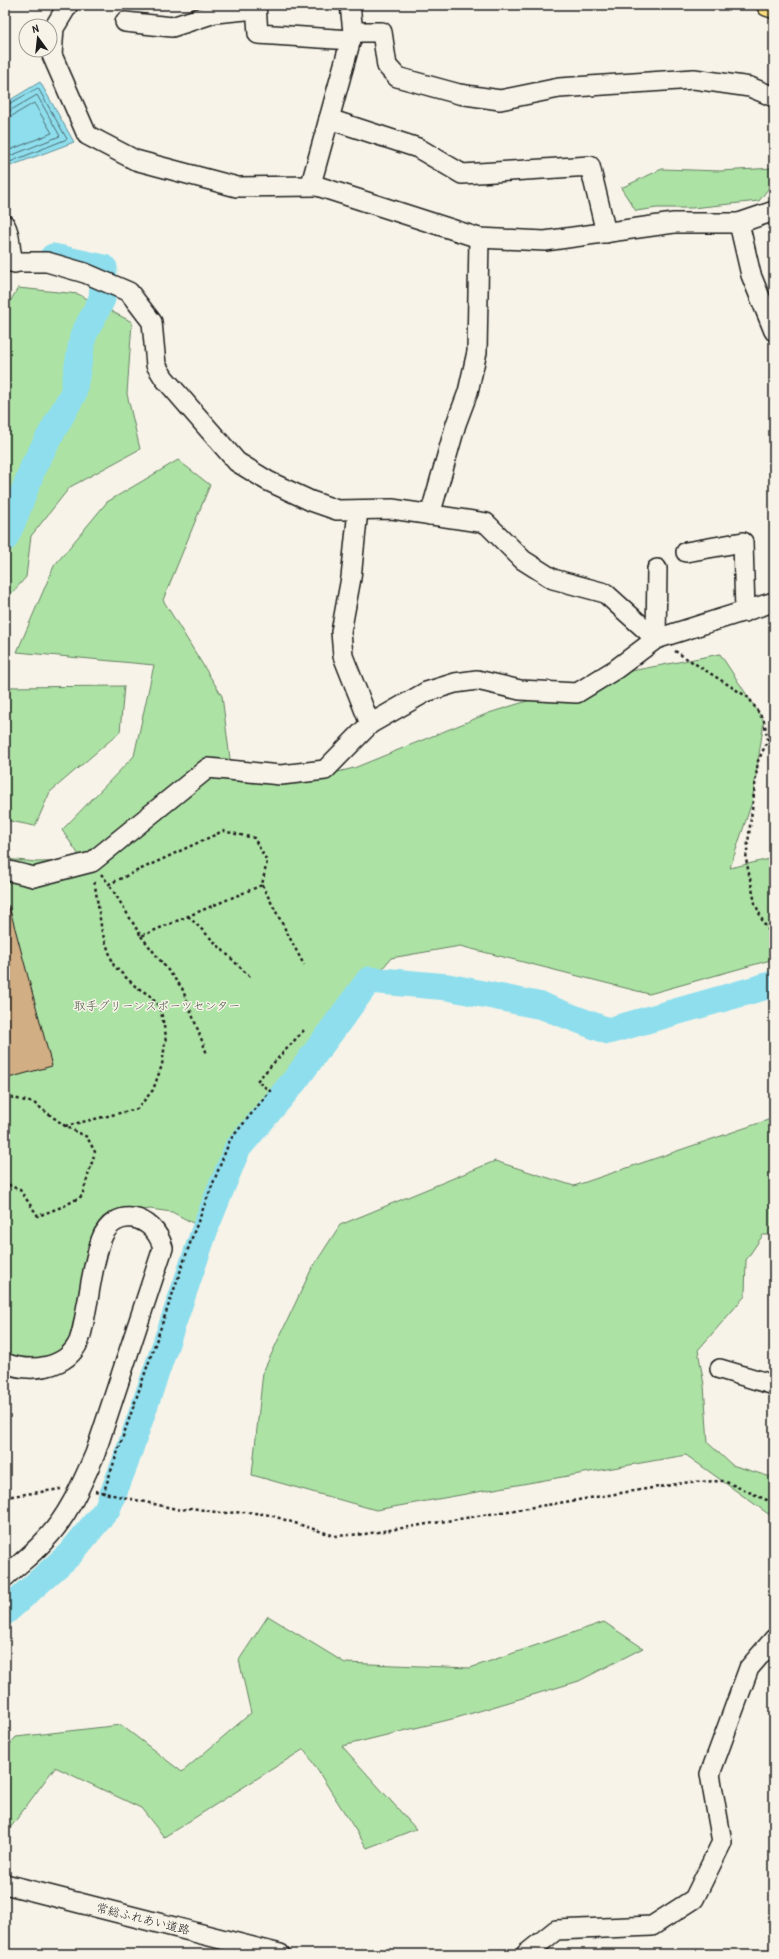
<svg xmlns="http://www.w3.org/2000/svg" width="779" height="1959" font-family="'Patrick Hand','Klee One',sans-serif">
	<rect width="100%" height="100%" fill="#f7f3e8"/>
	<filter id="ink" filterUnits="userSpaceOnUse"><feTurbulence type="fractalNoise" baseFrequency=".025" numOctaves="2"/><feDisplacementMap in="SourceGraphic" scale="8" xChannelSelector="R" yChannelSelector="G"/><feConvolveMatrix kernelMatrix="1 2 1 2 8 2 1 2 1" color-interpolation-filters="sRGB"/></filter>
	<g filter="url(#ink)">
		<g fill="#ade2a5" stroke="#647f60">
			<path d="M774,168V181L759,201L692,208H657L636,211L621,188L662,169L720,171Z"/>
			<path d="M18,288L78,294L132,322L127,394L140,449L70,487L31,536L26,577L5,601V310Z"/>
			<path d="M178,460L210,485L163,600L222,696L231,767L301,781L354,768L489,713L610,675L720,654L764,721L752,802L730,868L774,858V959L649,994L460,946L391,958L244,1138L208,1231L172,1212L150,1209L111,1215L82,1286L69,1339L58,1352L42,1358L26,1361L5,1354V859L37,862L83,861L62,830L134,756L154,665L17,652L54,566L107,502Z"/>
			<path d="M124,686L120,732L50,792L35,826L5,820V687Z"/>
			<path d="M774,1118V1235H763L746,1260L745,1296L698,1350L704,1385L708,1443L732,1465L774,1478V1518L686,1455L376,1510L252,1475L263,1372L311,1270L340,1225L495,1161L574,1186Z"/>
			<path d="M268,1616L345,1663L470,1668L604,1622L643,1648L579,1681L456,1718L342,1746L416,1829L367,1848L304,1749L164,1837L141,1808L55,1767L5,1835V1750L16,1737L121,1725L182,1772L251,1713L239,1660Z"/>
		</g>
		<path fill="#8fdeed" stroke="#619099" d="M40,82L74,142L5,168V103Z"/>
		<g fill="none" stroke-linecap="round" stroke-linejoin="round">
			<g stroke="#4a6a70" stroke-width="1">
				<path d="M5,106L38,88L67,139L5,164"/>
				<path d="M5,111L11,110L37,95L60,136L5,158"/>
				<path d="M5,117L12,116L34,103L52,133L5,152"/>
			</g>
			<g stroke="#8fdeed" stroke-width="27">
				<path d="M5,538L13,521L34,465L73,394L83,336L102,299L104,268L53,257"/>
				<path d="M5,1612L70,1554L107,1509L125,1463L206,1226L237,1149L296,1079L369,980L448,987L542,1006L608,1031L774,984"/>
			</g>
		</g>
		<path fill="#d1ae83" stroke="#1c1c1c" d="M5,906H9L52,1066L5,1079Z"/>
		<g fill="none" stroke-linecap="round" stroke-linejoin="round">
			<defs>
				<g id="minor">
					<path d="M68,5L54,28L52,55L87,135L135,160L237,187L315,186"/>
					<path d="M256,5L258,34L351,40"/>
					<path d="M350,5L353,32L311,184L479,238L545,241L674,223H739L774,211"/>
					<path d="M125,22L172,27L215,13L256,9"/>
					<path d="M353,32H382L387,66L397,77L459,94L500,100L559,88L694,79L750,87L774,97"/>
					<path d="M329,119L418,148L462,174L590,166L606,233"/>
					<path d="M739,223L751,275L774,331"/>
					<path d="M5,225C13,239 7,250 15,263"/>
					<path d="M5,262H47L85,273L129,292L152,322L156,365L164,378L237,462L268,481L311,501L337,510L392,509L486,523L523,560L553,579L605,593L656,639"/>
					<path d="M358,510L351,578L341,632L343,656L370,724"/>
					<path d="M430,515L456,424L468,392L477,352L479,238"/>
					<path d="M686,552L743,542L745,612"/>
					<path d="M656,639L657,569"/>
					<path d="M5,870L34,877L92,862L208,768L281,775L325,770L370,724L426,692L455,683L477,680L520,690L577,693L616,669L656,639L774,602"/>
					<path d="M5,1363C30,1373 67,1369 79,1341C84,1328 85,1313 88,1300C91,1280 95,1259 101,1240C114,1205 154,1214 163,1248L95,1454C82,1483 69,1515 46,1539C34,1553 19,1564 5,1577"/>
					<path d="M720,1369L774,1385"/>
					<path d="M5,1884L280,1954"/>
					<path d="M526,1954L556,1930L652,1926L694,1899L722,1842L710,1774L749,1668L774,1639"/>
				</g>
				<path id="highway" d="M768,5L774,7"/>
			</defs>
			<use href="#minor" stroke="#1c1c1c" stroke-width="22"/>
			<use href="#highway" stroke="#1c1c1c" stroke-width="25"/>
			<g stroke="#1c1c1c" stroke-width="2.5" stroke-dasharray="3 3" stroke-linecap="butt">
				<path d="M675,651L749,698L764,721L768,740L758,761L746,859L755,903L763,922L774,938"/>
				<path d="M101,874L109,884L223,831L254,838L267,861L262,885L141,936L109,884"/>
				<path d="M262,885L304,965"/>
				<path d="M188,916L250,977"/>
				<path d="M141,936L182,988L207,1054"/>
				<path d="M5,1096L34,1103L65,1126L87,1137L95,1152L82,1196L64,1206L38,1216L20,1190L5,1183"/>
				<path d="M65,1126L137,1109L153,1090L162,1065L166,1036L160,1007L149,995L135,986L114,966L102,932L94,879"/>
				<path d="M95,1491L181,1510L191,1508L222,1513L247,1512L270,1515L335,1536L365,1534L690,1482L724,1481L767,1500L774,1506"/>
				<path d="M103,1494L194,1232L230,1140L270,1091L257,1081L305,1029"/>
				<path d="M5,1497L61,1489"/>
			</g>
			<use href="#minor" stroke="#f7f3e8" stroke-width="19"/>
			<use href="#highway" stroke="#fce080" stroke-width="22"/>
		</g>
	</g>
	<g text-anchor="middle" stroke-width="3" stroke-linejoin="round" paint-order="stroke">
		<g font-size="12" fill="#485745" stroke="#f7f3e8">
			<text x="157" y="1010">取手グリーンスポーツセンター</text>
		</g>
		<g font-size="12" fill="#1c1c1c" stroke="#f7f3e8">
			<text transform="translate(143 1919) rotate(14)" y="4">常総ふれあい道路</text>
		</g>
	</g>
	<rect width="779" height="1959" fill="none" stroke="#f7f3e8" stroke-width="20"/>
	<rect x="10" y="10" width="759" height="1939" fill="none" stroke="#1c1c1c" stroke-width="1.5" filter="url(#ink)"/>
	<g transform="translate(38 38) rotate(345)"><circle r="19" fill="#f7f3e8" stroke="#9f9d96"/>
	<path d="M0-3L7 15L0 10L-7 15Z" fill="#1c1c1c"/>
	<text y="-6" font-size="11" font-weight="bold" text-anchor="middle" fill="#1c1c1c">N</text>
	</g>
</svg>
